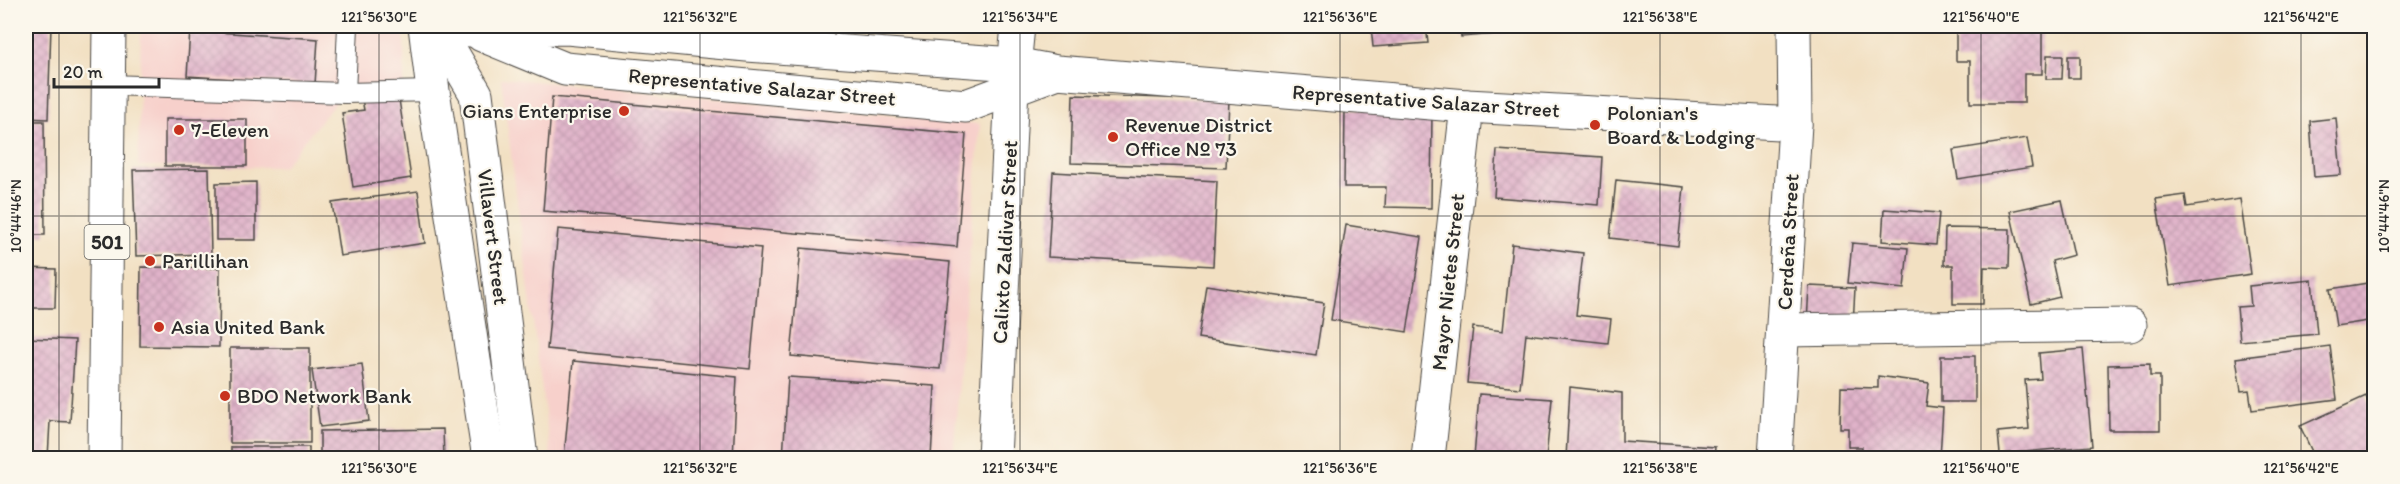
<svg xmlns="http://www.w3.org/2000/svg" width="2400" height="484" font-family="Itim,sans-serif">
	<defs>
		<pattern id="building-cross-hatch" width="8" height="8" patternUnits="userSpaceOnUse" patternTransform="scale(1.5)"><rect width="8" height="8" fill="#e0b2c9"/><path d="M0 0l8 8M0 8l8-8" fill="none" stroke="#c099ad"/></pattern>
	</defs>
	<rect width="100%" height="100%" fill="#fbf7ec"/>
	<filter id="ink" filterUnits="userSpaceOnUse"><feTurbulence type="fractalNoise" baseFrequency=".0167" numOctaves="2"/><feDisplacementMap in="SourceGraphic" scale="12" xChannelSelector="R" yChannelSelector="G"/><feConvolveMatrix kernelMatrix="1 2 1 2 8 2 1 2 1" color-interpolation-filters="sRGB"/></filter>
	<filter id="wash" filterUnits="userSpaceOnUse"><feTurbulence type="fractalNoise" baseFrequency=".008" numOctaves="4" result="noise"/><feDisplacementMap in="SourceGraphic" scale="24" xChannelSelector="R" yChannelSelector="G"/><feGaussianBlur stdDeviation="1.35" result="paint"/><feColorMatrix in="noise" values="0 0 0 0 0 0 0 0 0 0 0 0 0 0 0 0 0 1.4 0 .05"/><feComposite in="paint" operator="in"/></filter>
	<g filter="url(#wash)">
		<rect width="100%" height="100%" fill="#f2e0c2"/>
		<g fill="#f7d0cb">
			<path d="M141,26H309L404,31V91L341,96L283,167L138,166Z"/>
			<path d="M501,78L980,124L953,458H551Z"/>
		</g>
		<g id="blocks">
			<g fill="url(#building-cross-hatch)">
				<path d="M26,26H51L48,119L26,118Z"/>
				<path d="M1371,26H1426L1428,43L1373,47Z"/>
				<path d="M1460,26H1508L1509,33L1461,37Z"/>
				<path d="M1956,26H2042V74H2024V103H1970V61H1956Z"/>
				<path d="M190,30L318,39L315,84L187,76Z"/>
				<path d="M2047,55H2063L2062,79H2046Z"/>
				<rect x="2068" y="56" width="12" height="22"/>
				<path d="M398,93L411,178L353,187L342,113L364,110L362,99Z"/>
				<path d="M1073,95L1229,100L1226,168L1071,163Z"/>
				<path d="M552,97L966,134L957,247L543,211Z"/>
				<path d="M1345,109L1432,110L1431,208L1385,207L1386,187H1344Z"/>
				<path d="M2336,118L2341,175L2314,177L2310,121Z"/>
				<rect x="165" y="119" width="82" height="47"/>
				<path d="M26,121H44L45,235H26Z"/>
				<path d="M2027,138L2032,167L1958,179L1953,150Z"/>
				<path d="M1497,150L1602,157L1599,205L1494,197Z"/>
				<path d="M209,169L211,254L136,256L133,170Z"/>
				<path d="M1053,172L1217,181L1213,266L1048,257Z"/>
				<path d="M1616,180L1684,187L1678,246L1610,238Z"/>
				<path d="M256,182V240H216V183Z"/>
				<path d="M418,191L425,243L340,256L332,203Z"/>
				<path d="M2185,195L2187,207L2240,199L2251,274L2170,286L2156,199Z"/>
				<path d="M2062,200L2074,255L2052,261L2060,297L2031,304L2010,211Z"/>
				<path d="M1884,209L1939,213L1936,245L1882,241Z"/>
				<path d="M1346,225L1422,237L1407,332L1331,320Z"/>
				<path d="M1945,228L2010,229L2009,268L1984,267L1983,304H1953V265H1944Z"/>
				<path d="M558,229L761,248L750,369L547,349Z"/>
				<path d="M1852,243L1908,248L1904,289L1848,283Z"/>
				<path d="M1512,244L1583,253L1576,315L1611,319L1608,343L1526,334L1520,388L1467,383L1473,327L1503,331Z"/>
				<path d="M801,248L950,262L940,369L791,356Z"/>
				<path d="M141,267L220,268L219,347L140,346Z"/>
				<path d="M26,268L56,269L55,308H26Z"/>
				<path d="M2312,280L2317,334L2240,341L2237,307L2251,306L2249,286Z"/>
				<path d="M2374,282V320L2336,326L2330,289Z"/>
				<path d="M1206,285L1324,303L1316,355L1198,338Z"/>
				<path d="M1809,286L1855,288L1853,325L1807,323Z"/>
				<path d="M26,338L75,340L70,422L50,421L48,458H26Z"/>
				<path d="M2330,346L2337,399L2252,410L2249,390L2241,391L2236,358Z"/>
				<rect x="230" y="348" width="80" height="95"/>
				<path d="M2083,349L2092,446L2000,454L1998,432L2029,429L2025,380L2041,379L2039,353Z"/>
				<rect x="1941" y="356" width="34" height="46"/>
				<path d="M573,361L737,377L733,458H564Z"/>
				<path d="M362,364L369,421L320,427L312,370Z"/>
				<path d="M2150,364V376H2160V430H2109L2108,365Z"/>
				<path d="M1878,376L1929,383L1926,406L1943,408L1940,458H1862V447H1848V428H1840L1841,387L1878,388Z"/>
				<path d="M788,377L935,386L931,458H783Z"/>
				<path d="M1570,387L1622,393V441L1715,447L1714,458H1566Z"/>
				<path d="M1479,394L1552,399L1546,458H1474Z"/>
				<path d="M2366,396L2374,414V458H2315L2300,426Z"/>
				<path d="M443,429L444,458H320V431Z"/>
				<rect x="231" y="447" width="78" height="11"/>
			</g>
		</g>
	</g>
	<g filter="url(#ink)">
		<use href="#blocks" fill-opacity="0" stroke="#494642" stroke-width="1.5"/>
		<g fill="none" stroke-linecap="round" stroke-linejoin="round">
			<defs>
				<g id="lane">
					<path d="M110,85L345,93L348,26"/>
					<path d="M345,93L433,91"/>
				</g>
				<g id="street">
					<path d="M1783,330L2130,325"/>
					<path d="M994,458L1012,88L1018,26"/>
					<path d="M1428,458L1467,106"/>
				</g>
				<g id="secondary">
					<path d="M469,30L567,28L747,45L1014,64L1057,72L1467,106L1795,124"/>
					<path d="M482,35L565,69L966,106L1055,73"/>
					<path d="M1775,458L1795,124L1794,26"/>
				</g>
				<g id="primary">
					<path d="M425,26L433,91L489,458"/>
					<path d="M436,26L476,94L521,458"/>
					<path d="M104,458L109,26"/>
				</g>
			</defs>
			<use href="#lane" stroke="#494642" stroke-width="22"/>
			<use href="#street" stroke="#494642" stroke-width="35"/>
			<use href="#secondary" stroke="#494642" stroke-width="35"/>
			<use href="#primary" stroke="#494642" stroke-width="35"/>
			<use href="#lane" stroke="#fff" stroke-width="20"/>
			<use href="#street" stroke="#fff" stroke-width="33"/>
			<use href="#secondary" stroke="#fff" stroke-width="33"/>
			<use href="#primary" stroke="#fff" stroke-width="33"/>
		</g>
	</g>
	<path fill="none" stroke="#2b2b2b" stroke-width="1.5" stroke-opacity="0.45" d="M59,26V458M379,26V458M700,26V458M1020,26V458M1340,26V458M1660,26V458M1981,26V458M2301,26V458M26,216H2374"/>
	<g fill="#c8321e" stroke="#fbf7ec" stroke-width="2">
		<circle cx="624" cy="111" r="6"/>
		<circle cx="1595" cy="125" r="6"/>
		<circle cx="179" cy="130" r="6"/>
		<circle cx="1113" cy="137" r="6"/>
		<circle cx="150" cy="261" r="6"/>
		<circle cx="159" cy="327" r="6"/>
		<circle cx="225" cy="396" r="6"/>
	</g>
	<g text-anchor="middle" stroke-width="4.5" stroke-linejoin="round" paint-order="stroke">
		<rect fill="#fbf7ec" stroke="#696865" stroke-width="1.5" x="84.5" y="225" width="45" height="34" rx="4.5"/>
		<g font-size="20" font-weight="bold" fill="#2b2b2b">
			<text x="107" y="249">501</text>
		</g>
		<g font-size="21" fill="#2b2b2b" stroke="#fbf7ec">
			<text transform="translate(762 87) rotate(5)" y="7">Representative Salazar Street</text>
			<text transform="translate(1426 101) rotate(4)" y="7">Representative Salazar Street</text>
			<text transform="translate(493 237) rotate(83)" y="7">Villavert Street</text>
			<text transform="translate(1005 242) rotate(-87)" y="7">Calixto Zaldivar Street</text>
			<text transform="translate(1788 242) rotate(-87)" y="7">Cerdeña Street</text>
			<text transform="translate(1448 282) rotate(-84)" y="7">Mayor Nietes Street</text>
		</g>
		<g font-size="21" fill="#2b2b2b" stroke="#fbf7ec" text-anchor="start">
			<text x="612" y="118" text-anchor="end">Gians Enterprise</text>
			<text x="1607" y="120">Polonian's<tspan x="1607" dy="24">Board &amp; Lodging</tspan></text>
			<text x="1125" y="132">Revenue District<tspan x="1125" dy="24">Office № 73</tspan></text>
			<text x="191" y="137">7-Eleven</text>
			<text x="162" y="268">Parillihan</text>
			<text x="171" y="334">Asia United Bank</text>
			<text x="237" y="403">BDO Network Bank</text>
		</g>
	</g>
	<rect width="2400" height="484" fill="none" stroke="#fbf7ec" stroke-width="66"/>
	<path d="M54 78v9h105v-9" fill="none" stroke="#2b2b2b" stroke-width="3"/>
	<text x="63" y="78" font-size="18" fill="#2b2b2b" stroke="#fbf7ec" stroke-width="4.5" paint-order="stroke">20 m</text>
	<rect x="33" y="33" width="2334" height="418" fill="none" stroke="#2b2b2b" stroke-width="2"/>
	<g font-size="15" text-anchor="middle" fill="#2b2b2b">
		<text x="379" y="22">121°56'30"E</text>
		<text x="700" y="22">121°56'32"E</text>
		<text x="1020" y="22">121°56'34"E</text>
		<text x="1340" y="22">121°56'36"E</text>
		<text x="1660" y="22">121°56'38"E</text>
		<text x="1981" y="22">121°56'40"E</text>
		<text x="2301" y="22">121°56'42"E</text>
		<text transform="translate(16 216) rotate(-90)" y="5">10°44'46"N</text>
		<text transform="translate(2384 216) rotate(-90)" y="5">10°44'46"N</text>
		<text x="379" y="473">121°56'30"E</text>
		<text x="700" y="473">121°56'32"E</text>
		<text x="1020" y="473">121°56'34"E</text>
		<text x="1340" y="473">121°56'36"E</text>
		<text x="1660" y="473">121°56'38"E</text>
		<text x="1981" y="473">121°56'40"E</text>
		<text x="2301" y="473">121°56'42"E</text>
	</g>
</svg>
